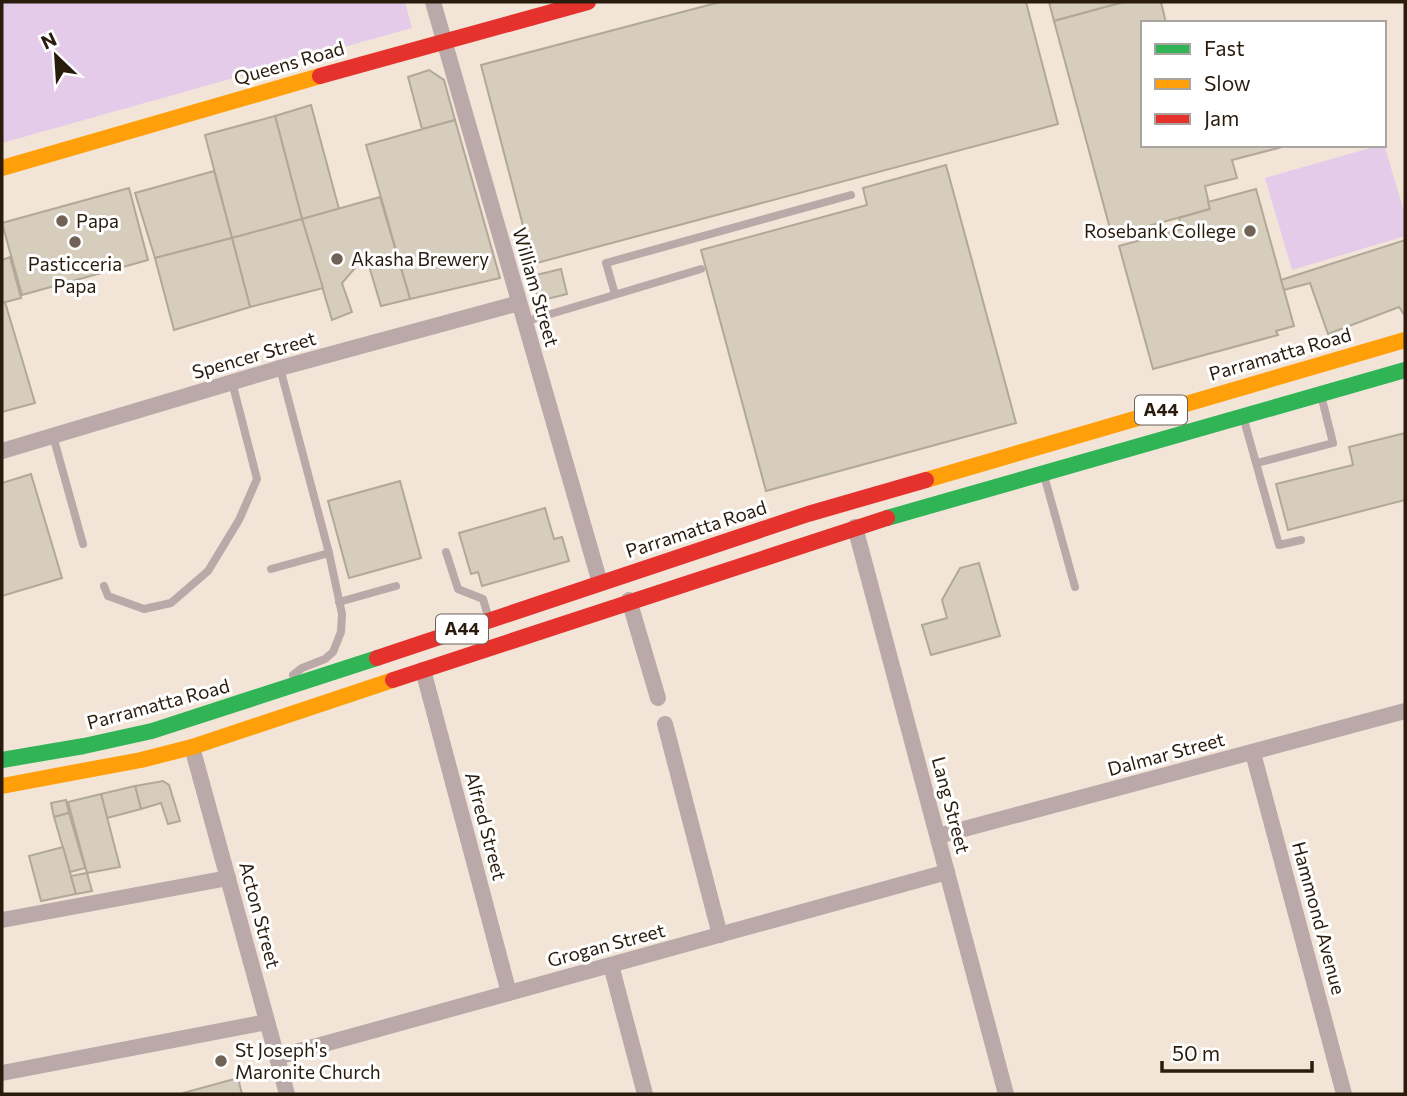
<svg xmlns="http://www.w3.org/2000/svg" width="1407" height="1096" font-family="Commissioner,sans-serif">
	<rect width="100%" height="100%" fill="#f2e5d8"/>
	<g fill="#e4cbea">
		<path d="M2,2H405L412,28L2,143Z"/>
		<path d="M1384,144L1405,215V236L1292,270L1265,178Z"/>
	</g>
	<g fill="#d6cdbd" stroke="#b2a899" stroke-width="2">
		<path d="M720,2H1026L1058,124L533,264L481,65Z"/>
		<path d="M1049,2H1124L1054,21Z"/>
		<path d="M1124,2H1161L1166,23H1143V145H1290L1232,160L1237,178L1205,186L1210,209L1112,236L1054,21Z"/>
		<path d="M429,70L444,80L455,120L422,129L408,77Z"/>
		<path d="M311,105L339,209L302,219L275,116Z"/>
		<path d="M275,116L302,219L232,238L205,135Z"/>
		<path d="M455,120L500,278L410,299L366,145Z"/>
		<path d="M946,165L1016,423L766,491L701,250L867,205L863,188Z"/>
		<path d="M214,171L232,238L155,258L135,193Z"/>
		<path d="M129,188L148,260L22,295L2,223Z"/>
		<path d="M1256,189L1294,326L1276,331L1278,335L1153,369L1119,246L1182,229L1179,218L1210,209L1208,202Z"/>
		<path d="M380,197L410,299L381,306L366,256L352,261L355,268L342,283L352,312L332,320L302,219Z"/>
		<path d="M302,219L323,288L250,307L232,238Z"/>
		<path d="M232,238L250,307L174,330L155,258Z"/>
		<path d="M1405,240V316L1399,307L1328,334L1310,283L1284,290L1281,280Z"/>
		<path d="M10,257L21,298L2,303V260Z"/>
		<path d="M561,269L567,294L539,301L532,276Z"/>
		<path d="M5,302L35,403L2,412V303Z"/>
		<path d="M1405,433V500L1288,530L1276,484L1353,465L1349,447Z"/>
		<path d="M31,474L62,578L2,596V483Z"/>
		<path d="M400,481L421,558L349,578L328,501Z"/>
		<path d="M545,508L554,539L562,537L569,561L482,586L478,572L471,574L459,533Z"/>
		<path d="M979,563L1000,636L931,655L922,625L947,618L942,600L960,568Z"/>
		<path d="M163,781L169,785L180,821L168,824L161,803L141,809L135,786Z"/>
		<path d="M135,786L141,809L107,818L101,794Z"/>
		<path d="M101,794L120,867L87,873L68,802Z"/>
		<path d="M66,800L69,813L54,817L51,803Z"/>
		<path d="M69,813L85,868L70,872L54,817Z"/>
		<path d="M63,847L76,894L41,901L29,856Z"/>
		<path d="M87,873L92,891L76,894L71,876Z"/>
		<path d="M238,1078L242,1094H183V1093Z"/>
	</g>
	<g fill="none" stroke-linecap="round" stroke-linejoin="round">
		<g stroke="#baa9a8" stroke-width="8">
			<path d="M615,294L606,263L851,195"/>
			<path d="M524,322L701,269"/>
			<path d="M280,368L329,553L342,614L341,632L333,652L325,659L302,668L293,675"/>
			<path d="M1244,420L1279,545L1301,540"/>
			<path d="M53,436L83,544"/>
			<path d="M1257,463L1333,443L1322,399"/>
			<path d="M1045,479L1075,587"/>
			<path d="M446,552L458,589L483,599L488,616"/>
			<path d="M271,569L329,553"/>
			<path d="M104,586L108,596L144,609L171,603L208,571L239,520L257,479L232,382"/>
			<path d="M339,602L396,586"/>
		</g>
		<g stroke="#baa9a8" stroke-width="16">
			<path d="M433,2L600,583"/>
			<path d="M2,451L280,368L519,303"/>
			<path d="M855,527L1006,1094"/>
			<path d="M629,600L658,698"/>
			<path d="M423,670L509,993"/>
			<path d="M665,724L720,935"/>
			<path d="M192,747L287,1094"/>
			<path d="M1253,753L1344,1094"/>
			<path d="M938,836L1405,711"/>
			<path d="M2,920L228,878"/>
			<path d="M611,965L645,1094"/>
			<path d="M277,1057L947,872"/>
			<path d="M2,1073L267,1022"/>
		</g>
		<g stroke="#30b455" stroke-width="16">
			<path d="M887,518L1405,370"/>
			<path d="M2,760L84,746L152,731L377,658"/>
		</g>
		<g stroke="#ff9f0a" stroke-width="16">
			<path d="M2,168L320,76"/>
			<path d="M926,480L1405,340"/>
			<path d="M2,786L141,760L192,747L393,680"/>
		</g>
		<g stroke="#e5322d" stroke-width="16">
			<path d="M320,76L588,2"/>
			<path d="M377,658L808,514L926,480"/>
			<path d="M393,680L887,518"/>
		</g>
	</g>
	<g fill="#706254" stroke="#fff" stroke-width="2.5">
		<circle cx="62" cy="221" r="7"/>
		<circle cx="1250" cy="231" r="7"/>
		<circle cx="75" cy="242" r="7"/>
		<circle cx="337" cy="259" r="7"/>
		<circle cx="221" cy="1061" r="7"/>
	</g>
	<g text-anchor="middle" stroke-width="6" stroke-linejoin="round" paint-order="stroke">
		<g fill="#fff" stroke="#6a6056" stroke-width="2">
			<rect x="1135" y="395.5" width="52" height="29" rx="5"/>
			<rect x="436" y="614.5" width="52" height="29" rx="5"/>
		</g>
		<g font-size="18" font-weight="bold" fill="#2a1c0d">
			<text x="1161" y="416">A44</text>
			<text x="462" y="635">A44</text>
		</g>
		<g font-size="19" fill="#2a1c0d" stroke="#fff">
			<text transform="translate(289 63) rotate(-16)" y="7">Queens Road</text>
			<text transform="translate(536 287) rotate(74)" y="7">William Street</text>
			<text transform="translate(1280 354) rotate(-16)" y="7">Parramatta Road</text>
			<text transform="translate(254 355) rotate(-16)" y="7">Spencer Street</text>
			<text transform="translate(696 529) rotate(-18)" y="7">Parramatta Road</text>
			<text transform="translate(158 704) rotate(-15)" y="7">Parramatta Road</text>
			<text transform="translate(1166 754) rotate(-15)" y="7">Dalmar Street</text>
			<text transform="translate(951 805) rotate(75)" y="7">Lang Street</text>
			<text transform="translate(486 826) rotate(75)" y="7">Alfred Street</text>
			<text transform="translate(260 915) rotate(75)" y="7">Acton Street</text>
			<text transform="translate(1319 918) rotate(75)" y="7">Hammond Avenue</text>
			<text transform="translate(606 945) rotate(-15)" y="7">Grogan Street</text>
		</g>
		<g font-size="19" fill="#2a1c0d" stroke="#fff" text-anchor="start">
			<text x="76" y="228">Papa</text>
			<text x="1236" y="238" text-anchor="end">Rosebank College</text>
			<text x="351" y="266">Akasha Brewery</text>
			<text x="75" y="271" text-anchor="middle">Pasticceria<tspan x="75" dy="22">Papa</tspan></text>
			<text x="235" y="1057">St Joseph's<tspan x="235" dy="22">Maronite Church</tspan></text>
		</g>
	</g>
	<rect width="1407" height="1096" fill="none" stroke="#2a1c0d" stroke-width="7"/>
	<rect x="1141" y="21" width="245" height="126" fill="#ffffff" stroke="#aaa49e" stroke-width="2"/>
	<rect x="1155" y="44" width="35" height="10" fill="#30b455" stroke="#aaa49e" stroke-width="2"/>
	<text x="1204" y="56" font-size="21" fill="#2a1c0d">Fast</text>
	<rect x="1155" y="79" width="35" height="10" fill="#ff9f0a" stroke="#aaa49e" stroke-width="2"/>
	<text x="1204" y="91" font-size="21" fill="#2a1c0d">Slow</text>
	<rect x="1155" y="114" width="35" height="10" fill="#e5322d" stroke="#aaa49e" stroke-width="2"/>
	<text x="1204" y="126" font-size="21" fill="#2a1c0d">Jam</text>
	<g transform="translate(56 56) rotate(335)" stroke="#ffffff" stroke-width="5" paint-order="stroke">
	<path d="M0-5L12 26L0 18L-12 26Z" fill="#2a1c0d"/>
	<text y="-10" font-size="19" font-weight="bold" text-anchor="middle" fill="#2a1c0d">N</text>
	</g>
	<path d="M1162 1061v10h150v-10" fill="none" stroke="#2a1c0d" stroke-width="3.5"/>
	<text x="1172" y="1061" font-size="21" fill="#2a1c0d" stroke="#ffffff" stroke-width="5" paint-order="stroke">50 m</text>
</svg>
